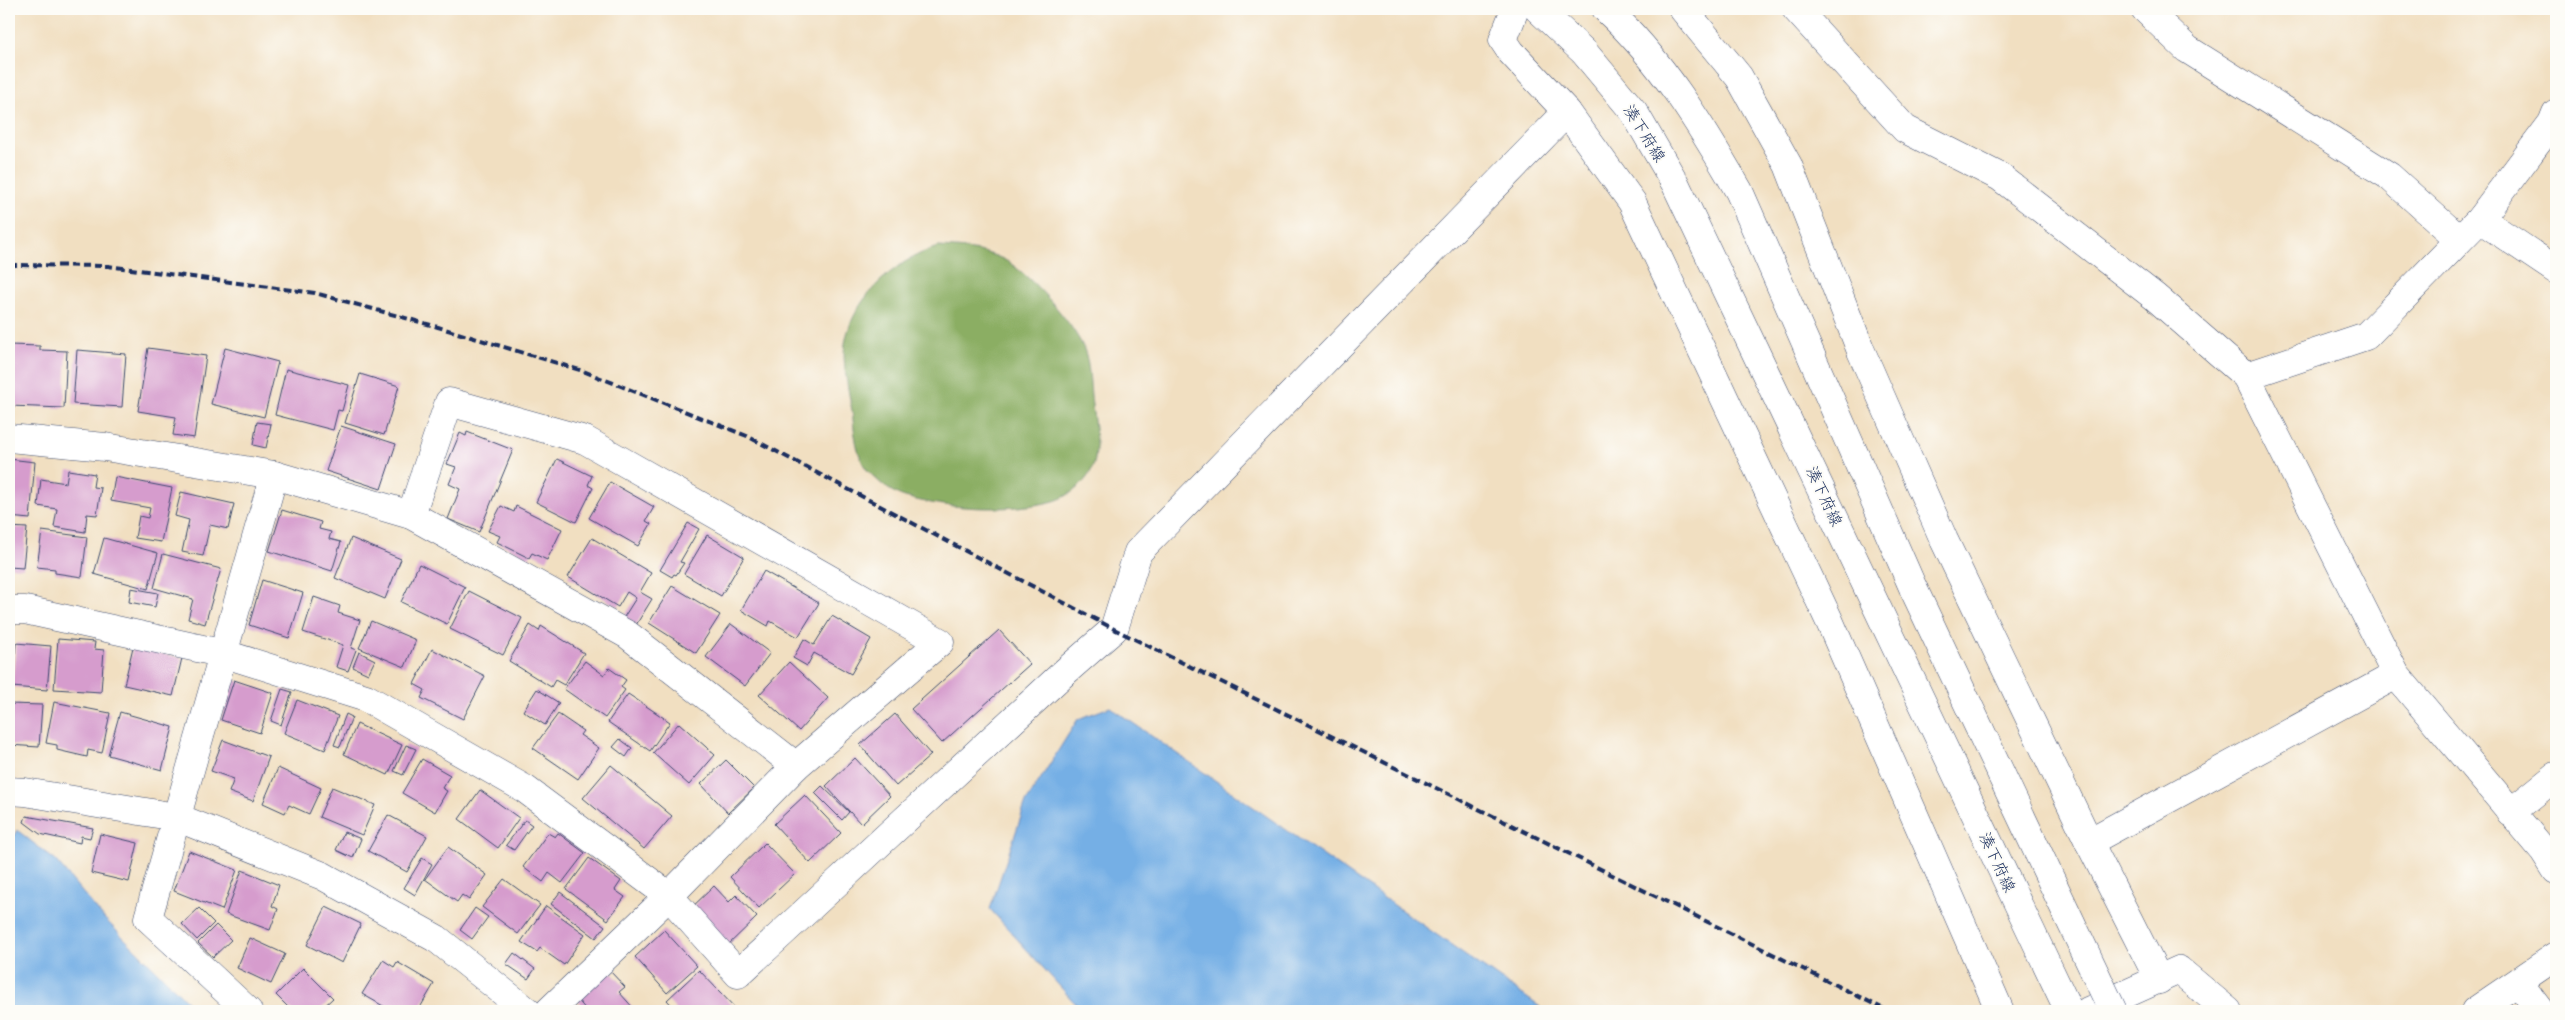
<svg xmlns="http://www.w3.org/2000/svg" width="2565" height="1020" font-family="Dekko,'Klee One',sans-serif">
	<rect width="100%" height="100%" fill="#fdfcf7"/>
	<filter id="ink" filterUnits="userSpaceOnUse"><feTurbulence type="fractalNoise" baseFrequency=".02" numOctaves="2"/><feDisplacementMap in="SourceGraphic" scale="10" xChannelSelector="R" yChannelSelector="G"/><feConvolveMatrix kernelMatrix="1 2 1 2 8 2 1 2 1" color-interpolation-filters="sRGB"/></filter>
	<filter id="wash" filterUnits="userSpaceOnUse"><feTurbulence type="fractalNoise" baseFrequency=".0096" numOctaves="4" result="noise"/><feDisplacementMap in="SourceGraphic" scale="20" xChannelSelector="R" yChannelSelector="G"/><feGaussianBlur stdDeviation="1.12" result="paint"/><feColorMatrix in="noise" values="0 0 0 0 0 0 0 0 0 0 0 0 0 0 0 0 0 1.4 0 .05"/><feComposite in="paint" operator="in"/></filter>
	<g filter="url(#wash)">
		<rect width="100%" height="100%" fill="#f1dfc1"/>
		<path fill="#8bae63" stroke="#536e60" d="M938,247C960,248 981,249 1003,259C1026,270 1080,329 1086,355C1090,371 1090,388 1092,405C1094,422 1098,442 1095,459C1092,479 1070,498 1050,502C1009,512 945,509 905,497C891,493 877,481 868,471C856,458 854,428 852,411C849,393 844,372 844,353C846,304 893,260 938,247Z"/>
		<g fill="#74afe5" stroke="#486fa2">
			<path d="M1110,707L1546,1011H1082L990,909L1026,802L1078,719Z"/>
			<path d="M17,830L56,861L104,918L197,1011H9V845Z"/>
		</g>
		<g id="blocks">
			<g fill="#d69ccd">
				<path d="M9,345L40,346V350L67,351L64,408L9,406Z"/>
				<path d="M148,348L206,356L194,438L173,435L176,417L138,411Z"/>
				<path d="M225,348L278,362L264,417L211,404Z"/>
				<path d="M77,350L126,354L122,407L73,404Z"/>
				<path d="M286,369L349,385L342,411L338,410L333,430L275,415Z"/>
				<path d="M360,374L399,386L384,435L345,423Z"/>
				<path d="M257,422L271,424L266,448L253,445Z"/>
				<path d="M341,426L396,444L381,489L326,471Z"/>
				<path d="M467,432L513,450L479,532L448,519L460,489L449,484L456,467L447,464L460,433L466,436Z"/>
				<path d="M9,459L35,462L30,519L9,517Z"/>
				<path d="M557,459L592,476L588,485L593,488L576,522L536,502Z"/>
				<path d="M68,470L95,474L93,487L101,488L97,515L87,514L85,532L54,527L57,509L38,506L41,479L66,483Z"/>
				<path d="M115,477L172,488L161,542L135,538L139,516L148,518L150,508L111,501Z"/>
				<path d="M610,482L654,507L646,521L651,524L638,546L589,518Z"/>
				<path d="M181,492L234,504L228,529L210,525L203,556L182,552L189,520L175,516Z"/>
				<path d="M501,506L514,512L516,506L562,529L547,560L532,553L529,558L497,542L500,536L488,531Z"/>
				<path d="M282,510L321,522L319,529L331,532L329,539L341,542L332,571L269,551Z"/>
				<path d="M688,523L699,529L680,562L684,563L676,575L674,574L672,577L660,570Z"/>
				<path d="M9,527L27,528L23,568L9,567Z"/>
				<path d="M42,531L87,537L82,577L55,573V569L37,567Z"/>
				<path d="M707,535L744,557L721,596L684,574Z"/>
				<path d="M104,538L158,553L148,589L94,574Z"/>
				<path d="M351,538L401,559L385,599L335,578Z"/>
				<path d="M592,538L651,573L640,592L652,599L636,625L624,617L636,598L627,592L618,607L568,577Z"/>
				<path d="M163,554L221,569L205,624L188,619L193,599L154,588Z"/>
				<path d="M419,564L465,587L447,624L401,602Z"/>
				<path d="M764,571L819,603L798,637L770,621L768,626L741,610Z"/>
				<path d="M262,580L303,593L289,638L249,625Z"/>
				<path d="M672,586L720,615L696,653L649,623Z"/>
				<path d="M131,588L158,593L155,607L129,602Z"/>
				<path d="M469,591L522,618L503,655L450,629Z"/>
				<path d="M314,597L340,606L338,613L360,620L351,648L356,650L348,671L336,667L343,645L303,632Z"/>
				<path d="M832,616L871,639L851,674L814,653L807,666L793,658L804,639L814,645Z"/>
				<path d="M371,621L416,640L405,667L359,648Z"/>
				<path d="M731,624L770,653L745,686L706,657Z"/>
				<path d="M530,625L539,631L541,626L584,653L564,685L555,680L551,687L509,661Z"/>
				<path d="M999,630L1030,664L942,743L911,709Z"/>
				<path d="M58,639L95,642L94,649L104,650L101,692L54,689Z"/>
				<path d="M16,643L51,646L47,690L12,687Z"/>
				<path d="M133,647L182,658L173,696L124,685Z"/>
				<path d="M432,649L485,676L463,719L421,698L425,690L414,684Z"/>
				<path d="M359,652L375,660L368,674L353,667Z"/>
				<path d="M585,661L604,675L609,668L626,680L621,687L625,690L605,718L564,689Z"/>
				<path d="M789,662L828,698L799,731L759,695Z"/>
				<path d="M234,680L273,693L260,733L221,720Z"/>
				<path d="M282,689L292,692L281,725L271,721Z"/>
				<path d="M537,689L559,703L545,725L523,711Z"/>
				<path d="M628,694L670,722L650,751L608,722Z"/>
				<path d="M297,700L338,716L325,750L284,733Z"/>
				<path d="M54,702L110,713L102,753L88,750L87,757L57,750V745L46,743Z"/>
				<path d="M9,704L42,705L39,747L9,745Z"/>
				<path d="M120,712L173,727L162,770L108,755Z"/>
				<path d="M346,714L352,717L340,747L334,745Z"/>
				<path d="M558,714L583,731L580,735L599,748L578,779L533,748Z"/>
				<path d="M895,714L931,755L896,786L860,745Z"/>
				<path d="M679,723L715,755L689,785L653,753Z"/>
				<path d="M357,724L402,745L388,775L344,754Z"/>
				<path d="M620,739L632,748L626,757L613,747Z"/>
				<path d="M223,740L269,757L253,801L229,792L234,779L211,771Z"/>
				<path d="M406,745L416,749L403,775L394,771Z"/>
				<path d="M855,758L890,796L861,824L826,786Z"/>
				<path d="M422,759L450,775L442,788L447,791L435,812L402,793Z"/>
				<path d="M726,760L754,788L728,813L701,784Z"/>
				<path d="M611,765L672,816L644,849L583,798Z"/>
				<path d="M278,768L321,788L309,814L289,805L285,813L263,803Z"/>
				<path d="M822,786L849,812L842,820L815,793Z"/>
				<path d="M332,787L375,805L362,835L319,817Z"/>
				<path d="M480,790L519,818L498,848L459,819Z"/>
				<path d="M805,795L841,833L810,863L774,824Z"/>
				<path d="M388,815L427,836L407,872L368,851Z"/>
				<path d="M26,816L93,828L90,838L81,836L80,843L40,834L24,822Z"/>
				<path d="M525,820L532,825L514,850L506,845Z"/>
				<path d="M344,832L361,839L353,858L336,850Z"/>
				<path d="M548,833L555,837L558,833L585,853L562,883L549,873L543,882L523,867Z"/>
				<path d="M100,834L138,843L129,882L91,873Z"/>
				<path d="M765,843L795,874L759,908L730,877Z"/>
				<path d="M448,847L487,875L469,900L462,895L457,902L425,879Z"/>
				<path d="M189,851L237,870L222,910L174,891Z"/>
				<path d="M422,858L432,864L415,895L404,888Z"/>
				<path d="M589,858L621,881L615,890L625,897L608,920L566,889Z"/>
				<path d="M242,870L279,885L272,906L278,909L270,930L226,914Z"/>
				<path d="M504,879L540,905L518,934L482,907Z"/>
				<path d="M714,886L729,902L736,895L757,917L724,949L687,912Z"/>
				<path d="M560,892L605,926L596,938L551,904Z"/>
				<path d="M546,906L585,934L564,965L540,948L537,952L521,942Z"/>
				<path d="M326,907L361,924L342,963L307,945Z"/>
				<path d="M199,908L214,923L197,940L182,924Z"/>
				<path d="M475,908L488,917L472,939L460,930Z"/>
				<path d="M216,925L231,940L213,957L198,943Z"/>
				<path d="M664,930L697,966L667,993L635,957Z"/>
				<path d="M250,938L285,954L271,984L237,968Z"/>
				<path d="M514,953L535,969L528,979L506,964Z"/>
				<path d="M383,960L394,967L397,962L434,984L418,1011H392L362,994Z"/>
				<path d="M303,968L333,998L319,1011H292L276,995Z"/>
				<path d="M609,970L625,987L619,992L636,1011H587L577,999Z"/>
				<path d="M699,970L738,1011H677L667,1000Z"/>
			</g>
		</g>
	</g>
	<g filter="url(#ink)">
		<use href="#blocks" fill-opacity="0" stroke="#3b496d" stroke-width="1"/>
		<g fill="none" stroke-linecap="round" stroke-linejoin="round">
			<defs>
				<g id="minor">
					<path d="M1515,9L1503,40L1511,52L1567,112L1632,202L1829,620L2000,1011"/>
					<path d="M1683,9L1739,77L1788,165L1861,351L1944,540L2089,842L2159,980"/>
					<path d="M1796,9L1905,129L2000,177L2155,297L2246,376L2396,675L2544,851L2556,870"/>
					<path d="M2145,9L2187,49L2389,176L2459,239"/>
					<path d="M2480,219L2556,270"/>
					<path d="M2246,376L2366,336L2480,219L2552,123L2556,113"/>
					<path d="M9,438L105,447L274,475L411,515L628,635L796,766"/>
					<path d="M411,515L449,402L585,440L940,642L796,766L669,896L549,1011"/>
					<path d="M9,610H25L225,654L366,698L525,789L669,896L738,974L1066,671L1114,629L1138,552L1567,112"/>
					<path d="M9,791L25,792L176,817L323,876L437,939L527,1011"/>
					<path d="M2510,813L2556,776"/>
					<path d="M2089,842L2396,675"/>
					<path d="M2519,983L2540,1011"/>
					<path d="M248,1011L148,918L274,475"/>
					<path d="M2088,1011L2179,970L2228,1011"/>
					<path d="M2475,1011L2556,956"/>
				</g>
				<g id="major">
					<path d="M1538,9L1584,52L1634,112L1675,183L2069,1011"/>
					<path d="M1606,9C1662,61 1701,125 1739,191L1914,590"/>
				</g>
			</defs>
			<use href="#minor" stroke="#3b496d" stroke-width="29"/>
			<use href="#major" stroke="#3b496d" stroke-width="29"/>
			<use href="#minor" stroke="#fff" stroke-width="28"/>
			<use href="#major" stroke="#fff" stroke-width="28"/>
			<path stroke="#1b2f5e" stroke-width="4" stroke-dasharray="8 4" stroke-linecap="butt" d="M9,265L108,266L315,293L438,327L583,371L747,436L1114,629L1888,1011"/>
			<defs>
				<path id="major-bridge" d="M1914,590L2113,1011"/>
			</defs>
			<use href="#major-bridge" stroke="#3b496d" stroke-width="29" stroke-linecap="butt"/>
			<use href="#major-bridge" stroke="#fff" stroke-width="28"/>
		</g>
	</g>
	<g text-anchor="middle" stroke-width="4" stroke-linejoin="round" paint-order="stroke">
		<g font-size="16" fill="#1b2f5e" stroke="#fdfcf7">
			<text transform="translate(1645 133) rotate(58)" y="6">湊下府線</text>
			<text transform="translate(1825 496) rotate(65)" y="6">湊下府線</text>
			<text transform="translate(1998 862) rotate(65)" y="6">湊下府線</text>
		</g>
	</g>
	<rect width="2565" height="1020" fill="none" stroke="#fdfcf7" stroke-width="30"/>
</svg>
